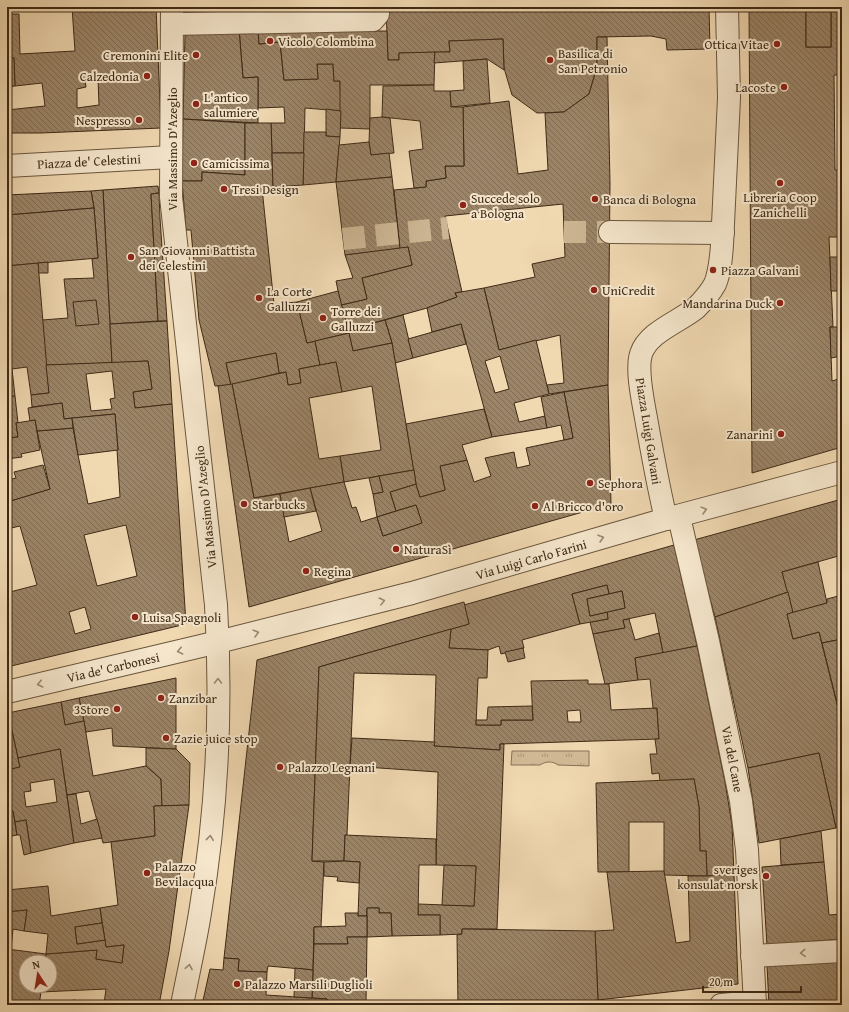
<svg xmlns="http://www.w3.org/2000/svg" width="849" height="1012" font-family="'Gentium Book Plus',serif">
	<defs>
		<pattern id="grass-tufts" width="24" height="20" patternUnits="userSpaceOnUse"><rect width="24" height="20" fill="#d2ba97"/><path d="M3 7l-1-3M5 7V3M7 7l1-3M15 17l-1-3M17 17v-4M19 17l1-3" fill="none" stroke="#ac977a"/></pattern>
		<pattern id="building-back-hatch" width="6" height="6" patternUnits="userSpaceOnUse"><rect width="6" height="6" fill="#9b8467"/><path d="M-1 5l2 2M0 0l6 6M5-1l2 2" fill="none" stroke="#806c54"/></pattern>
	</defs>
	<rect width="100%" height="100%" fill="#f0d8b1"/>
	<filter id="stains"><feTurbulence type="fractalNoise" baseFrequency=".005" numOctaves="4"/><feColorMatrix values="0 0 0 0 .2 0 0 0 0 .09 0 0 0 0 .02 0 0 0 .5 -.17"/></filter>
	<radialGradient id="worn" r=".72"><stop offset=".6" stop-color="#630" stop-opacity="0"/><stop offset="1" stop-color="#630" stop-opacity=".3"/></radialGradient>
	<path fill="url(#grass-tufts)" stroke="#887256" d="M512,751H589V766L558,765C553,761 546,761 540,765H511Z"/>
	<g fill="url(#building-back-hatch)" stroke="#3e2a16" fill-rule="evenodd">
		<path d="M7,7H9V14H19L20,54L75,51L72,7H156L161,128L41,133H7V110L45,106L42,83L15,86L14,58H7ZM98,79L99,105L77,108V89L86,87L85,80Z"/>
		<path d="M193,7H368L193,17Z"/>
		<path d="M386,7H709L710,49L667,50L666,39L651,36L597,37V67L589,94L564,112L537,113L512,95L504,68L503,39L449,41L450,52L399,53V60H388Z"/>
		<path d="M749,7H806V47H831V7H842V75H834L835,170H842V237H829L833,327H830L832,381L842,378V447L752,473Z"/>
		<rect x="806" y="7" width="25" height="40"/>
		<path d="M258,28L259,44L280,42L284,80L318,79L317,64H333L334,81H340L341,111L305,108L304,153H272L271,123H285L284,107L258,108V77L243,78L239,29Z"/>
		<path d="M239,29L243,78L258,77V123L183,119L185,35Z"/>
		<path d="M258,31H387L388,60H399V53L435,52L434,85H370V129L340,128V81H334L333,64H317L318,79L284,80L280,42L259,44Z"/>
		<path d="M597,37H607L610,184L608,385L549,394L547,385L564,383L560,335L499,350L484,288L535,277L532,264L565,257L563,204L445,216L462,292L455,293L457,297L427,308L348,330L341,305L367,299L362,278L412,265L408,247L400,249L394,190L426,187V181L446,178L445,166H464L463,107L509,101L518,174L548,170L545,113L564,112L589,94L597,67Z"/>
		<path d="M503,39L504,70L487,59L434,63L435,52H450L449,41Z"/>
		<path d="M7,58H14L15,86L7,87Z"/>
		<path d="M487,59L490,103L451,107L450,91L464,90L463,61Z"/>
		<path d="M434,85V91H450L451,107H463L464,166H445L446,178L426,181V187L414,188L409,151L423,149L420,121L382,117L383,86Z"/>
		<path d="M326,109L341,111L340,137L326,136Z"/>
		<path d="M382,117L390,118L394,153L371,155L369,142L370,118Z"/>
		<path d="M183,119L245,123V175L202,172V181H182Z"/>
		<path d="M245,123H271L273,187L262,188L274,304L297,302L307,343L315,341L320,365L299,369L301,383L288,385L286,372L279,373L276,353L226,363L231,385L215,386L199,320L191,230H186L182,181H202V172L245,175Z"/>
		<path d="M304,132H326V136L340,137L336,182L303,185Z"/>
		<path d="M369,142L371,155L389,153L392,177L336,182L339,145Z"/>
		<path d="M272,153H304L303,185L273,187Z"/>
		<path d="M392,177L400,249L345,255L336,182Z"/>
		<path d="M158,186L159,193L151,194L158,321L110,324L103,190Z"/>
		<path d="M103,190L112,363L46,365L42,320L68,318L64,279L94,278L92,259L98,258L94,208L91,191Z"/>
		<path d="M91,191L94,208L7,215V195Z"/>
		<path d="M159,193L160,218L167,321H158L151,194Z"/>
		<path d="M94,208L98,258L7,266V215Z"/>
		<path d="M408,247L412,265L362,278L367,299L341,305L336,281L353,278L345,255Z"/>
		<path d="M830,257H842V291H831Z"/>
		<path d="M48,262V273H38V263Z"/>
		<path d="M38,263L49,393L31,395L27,367L12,369L15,396L7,397V266Z"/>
		<path d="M484,288L499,350L536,340L549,394L514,403L519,422L545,416L547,428L492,437L461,324L432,332L427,308L457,297L455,293ZM500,356L509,389L495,393L485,361Z"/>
		<path d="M338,291L349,333L307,343L297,302Z"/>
		<path d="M96,300L99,324L76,326L73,302Z"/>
		<path d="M403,315L413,358L395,363L392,343L385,320Z"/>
		<path d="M385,320L392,343L353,351L348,330Z"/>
		<path d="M167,321L172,404L135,408L133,392L152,389L148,361L112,363L110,324Z"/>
		<path d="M461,324L466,344L413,358L408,339Z"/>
		<path d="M830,327H842V356L831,358Z"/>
		<path d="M349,333L353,351L392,343L414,470L344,482L340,456L381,450L372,386L342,392L336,362L320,365L315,341Z"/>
		<path d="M276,353L279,373L231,385L226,363Z"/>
		<path d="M148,361L152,389L133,392L135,408L172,404L186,624L7,667V582L10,592L37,585L20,526L7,529V502L50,489L37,431L73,428L78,455L88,504L120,497L117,450H118L115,414L64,419L62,403L32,407L31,395L49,393L46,365ZM112,371L115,398L110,399L112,409L91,411L86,374ZM126,525L137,576L97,586L84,535ZM85,607L91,629L75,634L69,612Z"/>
		<path d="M336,362L342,392L309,398L319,459L340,456L344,482L254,498L232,384L286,372L288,385L301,383L299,369Z"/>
		<path d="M232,384L254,498L280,494L289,542L322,531L310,488L344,482L352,508L356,507L361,522L377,517L383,536L422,523L416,505L396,511L390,492L416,484L420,497L445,490L440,466L467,460L474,482L491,476L485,458L514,452L517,468L530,465L526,448L573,438L564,392L608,385L611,504L249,607L218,386Z"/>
		<path d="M564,392L573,438L564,440L561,425L547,428L541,397Z"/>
		<path d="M15,396L18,423H16L18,437L7,438V397Z"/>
		<path d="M62,403L64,419L72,418L73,428L37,431L35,420L30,421L28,408Z"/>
		<path d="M484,409L492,437L462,445L467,460L440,466L445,490L420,497L416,484L406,424Z"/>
		<path d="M115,414L118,450L78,455L72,418Z"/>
		<path d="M35,420L40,450L21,454L22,457L7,459V438L18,437L16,423Z"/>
		<path d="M43,465L50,489L7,502V480L16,478L14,472Z"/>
		<path d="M414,470L416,484L390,492L396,511L377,517L373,494L383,492L379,476Z"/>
		<path d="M379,476L383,492L373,494L369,478Z"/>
		<path d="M310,488L316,511L284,517L280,494Z"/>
		<path d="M842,499V555L782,572L788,592L715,617L694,540Z"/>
		<path d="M416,505L422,523L383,536L377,517Z"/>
		<path d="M674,545L697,646L663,653L655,613L623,620L625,628L593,634L590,622L608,619L607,612L625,608L622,591L609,594L607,585L572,594L580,624L522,640L524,648L501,654L499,646L488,650L449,648L451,629L469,624L464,605Z"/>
		<path d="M818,562L827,603L793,613L782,572Z"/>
		<path d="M607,585L609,594L587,599L590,616L607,612L608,619L580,624L572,594Z"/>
		<path d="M622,591L625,608L590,616L587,599Z"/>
		<path d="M788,592L793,613L787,614L793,639L819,632L842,724V826L836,828L819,753L748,768L715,617Z"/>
		<path d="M842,595V639L822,643L819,632L793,639L787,614L827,603V599Z"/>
		<path d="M464,602L469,624L319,667L312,861L324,862L321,927H314L313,970L268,966L267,972L238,971L239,959L224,958L257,660Z"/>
		<path d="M629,619L635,640L659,633L663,653L635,658L638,680L605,684L593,634L625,628L623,620Z"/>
		<path d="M451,629L449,648L488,650L487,678H478L476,725H501V720H533L531,681L588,680V684H609L611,710L657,708L659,739L500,744V750L434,746L436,675L354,673L347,835H345L344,861H312L319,667ZM580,710L581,722H568L567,711Z"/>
		<path d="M842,639V698L836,699L822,643Z"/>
		<path d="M697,646L725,782L732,825L734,874L707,876L706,851H700L699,807L694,779L660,781L659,773L652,774L650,754H657L655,739H659L657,708H653L650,679L638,680L635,658Z"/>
		<path d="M523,648L525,658L508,662L505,652Z"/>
		<path d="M176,678V749L113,746L112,728L86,732L79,698Z"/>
		<path d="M79,698L84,721L65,725L61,702Z"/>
		<path d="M842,698V724L836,699Z"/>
		<path d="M61,702L65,725L84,721L93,776L146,766L161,779L162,806H154L155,836L103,843L89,791L67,795L60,749L18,758L8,713Z"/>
		<path d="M532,706L533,720H501V725H476V720H487L488,707Z"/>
		<path d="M8,713L20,767L7,770V714Z"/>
		<path d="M352,738L435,742L434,746L500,750V744H504L497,929H462V934L440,935V915H418V904L474,906L476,866L436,865L438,772L350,766Z"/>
		<path d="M146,748L176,749L190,763L189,805L162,806L161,779L146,766Z"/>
		<path d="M60,749L74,843L31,853L26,820L15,822L13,811L7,812V770L20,767L18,758ZM54,779L57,802L26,807L24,792L31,791L30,783Z"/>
		<path d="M819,753L836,828L759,843L748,768Z"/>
		<path d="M694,779L699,807L700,851H706L707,876L664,875V822H629V872H598L596,783Z"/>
		<path d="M76,794L81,824L97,819L102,838L74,843L67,795Z"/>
		<path d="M189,805L169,951L159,1005H72L73,1000L104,1004L106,989L41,992L42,986H50V962H45L46,954L97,950L96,959L122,963L124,945L106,947L100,908L118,905L111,842L155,836L154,806Z"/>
		<path d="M13,811L17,835L7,837V812Z"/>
		<path d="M26,820L31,853L24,855L20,835H17L15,822Z"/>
		<path d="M821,831L824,862L781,865L780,839Z"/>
		<path d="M345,835L436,839V865H419L418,915H440V935L392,936L391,913H379V908H367V916H358L360,862L344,861Z"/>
		<path d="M344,861L360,862L359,883L337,881L338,877L324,876V862Z"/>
		<path d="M824,862L829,915L842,914V939L767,945L762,867Z"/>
		<path d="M444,865L476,866L474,906L442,905Z"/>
		<path d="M664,871L676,943L690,941L688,876H707L734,874L738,984L598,1000L595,931L614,930L607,872Z"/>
		<path d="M48,886L51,916L100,908L102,923L75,927L77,944L105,940L106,947L124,945L122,963L96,959L97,950L46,954L48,934L24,931L27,910L7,912V890Z"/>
		<path d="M367,908H379V913H391L392,936L367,937Z"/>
		<path d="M27,910L24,931L13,929L11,949H7V912Z"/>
		<path d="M345,913H358V916H367V937H347L348,944H314V927L346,926Z"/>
		<path d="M102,923L105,940L77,944L75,927Z"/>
		<path d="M462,929L595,931L598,1000L552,1005H458L457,935L462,934Z"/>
		<path d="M347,937H367L366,1005H327V999L312,998L314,944H348Z"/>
		<path d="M7,949L46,954L45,962H26V986H42L39,1005H7Z"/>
		<path d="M224,958L239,959L238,971L267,972L266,995L327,999V1005H202L210,969L223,970Z"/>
		<path d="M842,961V1005H769L767,965Z"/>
		<path d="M295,968L313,970L312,998L294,997Z"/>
	</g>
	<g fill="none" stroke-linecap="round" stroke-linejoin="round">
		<g stroke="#ccb592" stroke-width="22" stroke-dasharray="22 11" stroke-linecap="butt">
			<path d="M564,232H610"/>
			<path d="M343,239L448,228"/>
		</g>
		<defs>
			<g id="minor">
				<path d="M172,7L171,197L216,605C222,707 217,812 200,913C195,944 188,974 182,1005"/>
				<path d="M173,24L373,20L378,14V7"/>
				<path d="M7,166L171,157"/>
				<path d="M610,232L723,233"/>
				<path d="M679,517L708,641L741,801L747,850L755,1005"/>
				<path d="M666,519C658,486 652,452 646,418C643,401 636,370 641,354C648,332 679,322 696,308C703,301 710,293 715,284C720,272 721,258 722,245L729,98L727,7"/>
				<path d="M7,692L218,642L412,593L666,519L842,472"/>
				<path d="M752,956L842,951"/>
				<path d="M721,1005L755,1002"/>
			</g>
		</defs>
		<use href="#minor" stroke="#6a563d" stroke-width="24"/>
		<use href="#minor" stroke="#f5e6cc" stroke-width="22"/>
	</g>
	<defs><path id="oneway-chevron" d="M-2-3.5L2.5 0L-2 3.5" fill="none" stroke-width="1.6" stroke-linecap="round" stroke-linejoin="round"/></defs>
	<g stroke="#9a8871">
		<use href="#oneway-chevron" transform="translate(704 510) rotate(-15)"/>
		<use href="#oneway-chevron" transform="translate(601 538) rotate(-16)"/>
		<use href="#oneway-chevron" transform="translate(382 601) rotate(-14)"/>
		<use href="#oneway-chevron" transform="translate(256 633) rotate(-15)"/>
		<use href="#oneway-chevron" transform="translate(180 651) rotate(167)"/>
		<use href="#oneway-chevron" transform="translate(218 681) rotate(-90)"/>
		<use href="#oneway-chevron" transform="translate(40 684) rotate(167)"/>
		<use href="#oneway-chevron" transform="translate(210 838) rotate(-84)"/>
		<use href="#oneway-chevron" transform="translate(803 953) rotate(176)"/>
		<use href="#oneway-chevron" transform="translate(189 967) rotate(-79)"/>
	</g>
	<g fill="#8f2418" stroke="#f5e6cc" stroke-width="1.5">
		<circle cx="270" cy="41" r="4"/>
		<circle cx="777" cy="44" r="4"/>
		<circle cx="196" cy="55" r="4"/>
		<circle cx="550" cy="60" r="4"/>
		<circle cx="147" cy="76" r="4"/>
		<circle cx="784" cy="87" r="4"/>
		<circle cx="196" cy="104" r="4"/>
		<circle cx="139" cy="120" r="4"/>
		<circle cx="194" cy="163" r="4"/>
		<circle cx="780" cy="183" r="4"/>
		<circle cx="224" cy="189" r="4"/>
		<circle cx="595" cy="199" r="4"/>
		<circle cx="463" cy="205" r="4"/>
		<circle cx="131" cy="257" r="4"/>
		<circle cx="713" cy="270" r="4"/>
		<circle cx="594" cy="290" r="4"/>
		<circle cx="259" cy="298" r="4"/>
		<circle cx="780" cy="303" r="4"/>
		<circle cx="323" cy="318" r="4"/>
		<circle cx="781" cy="434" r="4"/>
		<circle cx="590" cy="483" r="4"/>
		<circle cx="244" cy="504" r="4"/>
		<circle cx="535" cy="506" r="4"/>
		<circle cx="396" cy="549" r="4"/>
		<circle cx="306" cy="571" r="4"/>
		<circle cx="135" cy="617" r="4"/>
		<circle cx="161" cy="698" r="4"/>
		<circle cx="117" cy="709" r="4"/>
		<circle cx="166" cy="738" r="4"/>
		<circle cx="280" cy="767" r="4"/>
		<circle cx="147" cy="873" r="4"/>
		<circle cx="766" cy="876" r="4"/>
		<circle cx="237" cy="984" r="4"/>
	</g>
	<g text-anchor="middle" stroke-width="4" stroke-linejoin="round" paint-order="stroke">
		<g font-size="13" fill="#3e2a16" stroke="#f5e6cc" text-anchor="start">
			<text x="278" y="46">Vicolo Colombina</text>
			<text x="769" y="49" text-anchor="end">Ottica Vitae</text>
			<text x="558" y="58">Basilica di<tspan x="558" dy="15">San Petronio</tspan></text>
			<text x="188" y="60" text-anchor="end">Cremonini Elite</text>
			<text x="139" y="81" text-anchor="end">Calzedonia</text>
			<text x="776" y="92" text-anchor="end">Lacoste</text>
			<text x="204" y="102">L'antico<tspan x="204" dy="15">salumiere</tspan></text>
			<text x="131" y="125" text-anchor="end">Nespresso</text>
			<text x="202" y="168">Camicissima</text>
			<text x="232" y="194">Tresi Design</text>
			<text x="780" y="202" text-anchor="middle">Libreria Coop<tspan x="780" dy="15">Zanichelli</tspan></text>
			<text x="471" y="203">Succede solo<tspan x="471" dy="15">a Bologna</tspan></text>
			<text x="603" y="204">Banca di Bologna</text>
			<text x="139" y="255">San Giovanni Battista<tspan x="139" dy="15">dei Celestini</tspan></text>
			<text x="721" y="275">Piazza Galvani</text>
			<text x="602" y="295">UniCredit</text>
			<text x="267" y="296">La Corte<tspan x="267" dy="15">Galluzzi</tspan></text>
			<text x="772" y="308" text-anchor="end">Mandarina Duck</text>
			<text x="331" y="316">Torre dei<tspan x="331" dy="15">Galluzzi</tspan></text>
			<text x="773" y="439" text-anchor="end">Zanarini</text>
			<text x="598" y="488">Sephora</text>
			<text x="252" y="509">Starbucks</text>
			<text x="543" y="511">Al Bricco d'oro</text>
			<text x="404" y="554">NaturaSì</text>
			<text x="314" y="576">Regina</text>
			<text x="143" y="622">Luisa Spagnoli</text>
			<text x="169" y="703">Zanzibar</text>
			<text x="109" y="714" text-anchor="end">3Store</text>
			<text x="174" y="743">Zazie juice stop</text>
			<text x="288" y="772">Palazzo Legnani</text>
			<text x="155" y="871">Palazzo<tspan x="155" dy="15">Bevilacqua</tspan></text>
			<text x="758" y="874" text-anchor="end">sveriges<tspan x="758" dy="15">konsulat norsk</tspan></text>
			<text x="245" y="989">Palazzo Marsili Duglioli</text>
		</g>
		<g font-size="13" fill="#3e2a16" stroke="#f5e6cc">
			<text transform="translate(172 149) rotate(-90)" y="5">Via Massimo D'Azeglio</text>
			<text transform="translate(89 161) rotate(-3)" y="5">Piazza de' Celestini</text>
			<text transform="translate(649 431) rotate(81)" y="5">Piazza Luigi Galvani</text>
			<text transform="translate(205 507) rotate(-96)" y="5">Via Massimo D'Azeglio</text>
			<text transform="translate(531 559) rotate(-16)" y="5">Via Luigi Carlo Farini</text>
			<text transform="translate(113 667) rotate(-13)" y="5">Via de' Carbonesi</text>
			<text transform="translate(733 759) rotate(79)" y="5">Via del Cane</text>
		</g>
	</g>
	<rect width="849" height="1012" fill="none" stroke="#f0d8b1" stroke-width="24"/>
	<rect x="8" y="8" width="833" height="996" fill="none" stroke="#3e2a16" stroke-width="2"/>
	<rect x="12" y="12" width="825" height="988" fill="none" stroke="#3e2a16"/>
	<g transform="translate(38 974) rotate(348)"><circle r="19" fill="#f5e6cc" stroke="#ac9b83"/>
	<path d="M0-3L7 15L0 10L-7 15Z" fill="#8f2418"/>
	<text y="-6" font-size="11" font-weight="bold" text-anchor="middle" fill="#3e2a16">N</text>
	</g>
	<path d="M703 986v6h98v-6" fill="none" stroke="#3e2a16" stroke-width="2"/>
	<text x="709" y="986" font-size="12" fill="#3e2a16" stroke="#f5e6cc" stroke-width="3" paint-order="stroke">20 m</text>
	<rect width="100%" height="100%" filter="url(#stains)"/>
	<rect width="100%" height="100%" fill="url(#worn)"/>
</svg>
